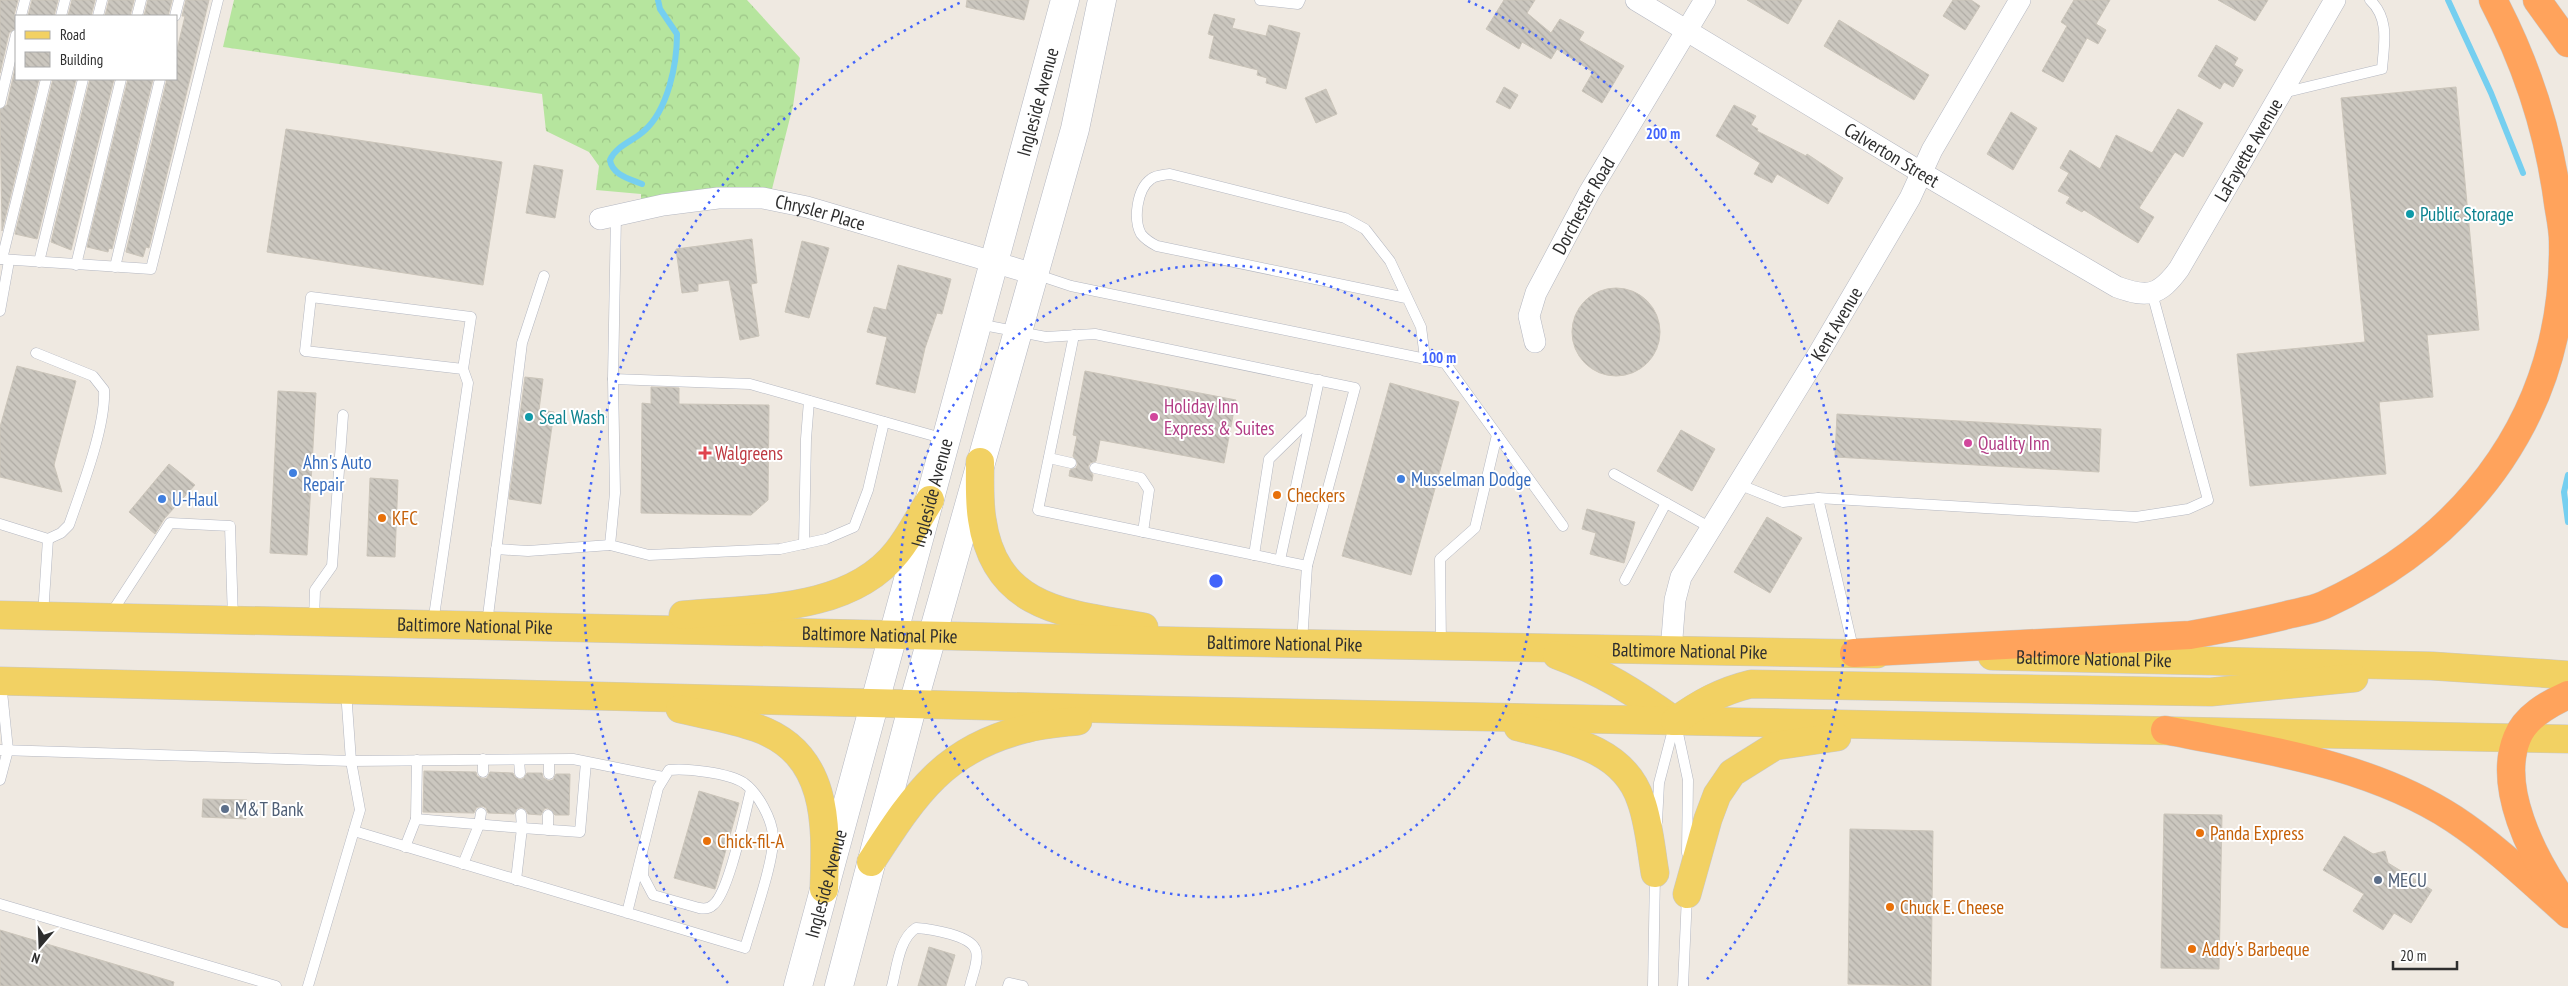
<svg xmlns="http://www.w3.org/2000/svg" width="2568" height="986" font-family="'PT Sans Narrow',sans-serif">
	<defs>
		<pattern id="forest-crowns" width="20" height="18" patternUnits="userSpaceOnUse" patternTransform="scale(1.25)"><rect width="20" height="18" fill="#b6e59e"/><path d="M2 6a3 3 0 1 1 6 0M12 15a3 3 0 1 1 6 0" fill="none" stroke="#9dc588"/></pattern>
		<pattern id="building-back-hatch" width="6" height="6" patternUnits="userSpaceOnUse" patternTransform="scale(1.25)"><rect width="6" height="6" fill="#cbc7bf"/><path d="M-1 5l2 2M0 0l6 6M5-1l2 2" fill="none" stroke="#afaba4"/></pattern>
	</defs>
	<rect width="100%" height="100%" fill="#efe9e1"/>
	<path fill="url(#forest-crowns)" d="M234,0H747L800,58L793,106L772,189L641,199V194L596,190L599,166L589,152L546,131L542,94L223,47Z"/>
	<g fill="none" stroke-linecap="round" stroke-linejoin="round">
		<g stroke="#75cff0" stroke-width="6">
			<path d="M2448,0L2491,93L2523,173"/>
			<path d="M642,184C630,179 612,175 610,160C616,146 633,141 644,131C668,110 677,64 677,34L660,9L658,0"/>
			<path d="M2568,475L2564,492L2568,522"/>
		</g>
	</g>
	<g fill="url(#building-back-hatch)" stroke="#cbc5ba">
		<path d="M0,0H18L14,15L16,28L9,33L0,73Z"/>
		<path d="M32,0H58L54,16H28Z"/>
		<path d="M72,0H95L91,16H68Z"/>
		<path d="M109,0H134L130,16H105Z"/>
		<path d="M148,0H172L168,16H144Z"/>
		<path d="M186,0H209L149,248L146,247L143,257L126,252L167,79H176V54L185,16H182Z"/>
		<path d="M967,0H1029L1024,20L966,7Z"/>
		<path d="M1504,0H1535L1527,13L1551,33L1560,19L1584,32L1579,40L1624,66L1602,103L1582,91L1593,72L1557,49L1551,59L1522,42L1519,49L1486,29Z"/>
		<path d="M1747,0H1802L1788,24Z"/>
		<path d="M1953,0H1971L1980,6L1965,30L1943,16Z"/>
		<path d="M2074,0H2110L2096,24L2106,30L2098,44L2087,38L2063,82L2042,71L2067,26L2061,22Z"/>
		<path d="M2218,0H2268L2255,21Z"/>
		<path d="M1214,14L1235,19L1232,28L1266,36L1269,25L1300,33L1286,89L1266,83L1267,78L1257,75L1258,70L1209,58L1214,36L1208,34Z"/>
		<path d="M1839,20L1929,75L1914,100L1824,46Z"/>
		<path d="M2216,45L2238,58L2234,65L2243,70L2233,87L2224,82L2220,89L2198,76Z"/>
		<path d="M16,64V79H39L2,231L0,110L7,105Z"/>
		<path d="M53,79H76L37,239L15,234Z"/>
		<path d="M90,79H114L71,250L51,242Z"/>
		<path d="M128,79H153L112,249L109,248L108,252L87,247Z"/>
		<path d="M1504,87L1518,95L1510,109L1496,102Z"/>
		<path d="M2456,87L2479,330L2427,335L2433,397L2379,402L2386,474L2250,486L2237,354L2365,342L2341,98Z"/>
		<path d="M1326,89L1337,114L1316,123L1305,98Z"/>
		<path d="M1734,105L1756,116L1751,125L1758,129L1757,131L1806,156L1807,154L1843,178L1828,204L1777,174L1772,183L1754,174L1760,163L1716,136Z"/>
		<path d="M2178,109L2203,123L2183,157L2175,152L2139,208L2154,217L2138,243L2084,210L2082,212L2066,203L2070,197L2058,191L2069,173L2060,168L2070,150L2100,169L2116,135L2152,153Z"/>
		<path d="M2011,112L2037,128L2013,170L1987,154Z"/>
		<path d="M286,129L502,162L483,285L267,252Z"/>
		<path d="M534,165L563,170L555,218L526,213Z"/>
		<path d="M752,239L757,283L751,284L759,336L740,340L729,280L698,284V291L682,293L676,249Z"/>
		<path d="M802,241L829,248L809,318L785,312Z"/>
		<path d="M898,265L951,279L942,314L937,313L925,348L915,393L876,384L887,337L867,332L874,307L886,310Z"/>
		<circle cx="1616" cy="332" r="44"/>
		<path d="M17,366L76,381L54,465L62,492L0,477V427Z"/>
		<path d="M1085,371L1236,400L1224,463L1100,440L1096,461L1090,463L1088,467L1093,475L1092,481L1069,476L1070,470L1076,468L1078,464L1073,456L1077,436L1073,435Z"/>
		<path d="M525,377L543,379L539,410L554,412L541,504L509,499Z"/>
		<path d="M1390,383L1459,402L1411,575L1342,556Z"/>
		<path d="M651,387L679,388V404L769,405L768,500L751,515L641,513L642,403L651,404Z"/>
		<path d="M278,391L316,393L307,555L270,553Z"/>
		<path d="M1837,414L2101,429L2099,472L1835,457Z"/>
		<path d="M1681,430L1715,449L1692,491L1657,471Z"/>
		<path d="M169,464L195,485L164,519L155,534L129,512Z"/>
		<path d="M370,478L398,480L395,557L367,556Z"/>
		<path d="M1587,509L1635,522L1624,563L1590,554L1596,533L1582,529Z"/>
		<path d="M1767,517L1802,538L1770,593L1734,572Z"/>
		<path d="M424,771L476,772L477,776L483,779L487,778L490,772L513,773L515,777L520,780L524,778L527,773H542L543,778L549,781L553,780L556,774H570L569,815H555L548,808L544,809L541,815L528,814L526,810L521,807L517,809L514,814L488,813L486,808L482,806L476,808L474,813L423,812Z"/>
		<path d="M699,791L739,803L715,889L674,878Z"/>
		<path d="M203,799L247,800L246,819L202,817Z"/>
		<path d="M2164,814L2222,815L2219,969L2161,968Z"/>
		<path d="M1850,829L1933,831L1931,986L1848,984Z"/>
		<path d="M2344,836L2373,854L2385,851L2388,863L2432,890L2411,923L2394,913L2383,930L2353,911L2364,894L2323,870Z"/>
		<path d="M0,930L174,982L173,986H0Z"/>
		<path d="M929,947L955,955L946,986H918Z"/>
	</g>
	<g fill="none" stroke-linecap="round" stroke-linejoin="round">
		<defs>
			<g id="lane">
				<path d="M1260,0L1298,4L1300,0"/>
				<path d="M21,16L25,0"/>
				<path d="M61,16L65,0"/>
				<path d="M98,16L102,0"/>
				<path d="M137,16L141,0"/>
				<path d="M175,16L179,0"/>
				<path d="M2282,93L2382,69C2384,44 2390,19 2370,0"/>
				<path d="M0,103L16,35"/>
				<path d="M616,215L613,379L750,384L945,439"/>
				<path d="M0,259L151,269L218,0"/>
				<path d="M2,259L46,79"/>
				<path d="M39,262L83,79"/>
				<path d="M76,265L121,79"/>
				<path d="M115,267L160,79"/>
				<path d="M1035,274L1071,286L1445,363L1563,526"/>
				<path d="M1406,298L1157,246C1151,243 1145,239 1141,234C1133,219 1137,189 1151,179C1156,175 1164,175 1170,174L1345,218L1365,229L1390,261L1421,327L1425,358"/>
				<path d="M0,311L9,261"/>
				<path d="M978,324L1046,337L1095,334L1355,388L1307,566L1302,642"/>
				<path d="M1074,335L1038,510L1307,566"/>
				<path d="M613,379L615,493L610,545L649,555L780,549L826,539L854,527L868,490L884,422"/>
				<path d="M1049,458L1071,463"/>
				<path d="M1095,468L1141,478L1149,490L1143,532"/>
				<path d="M1614,474L1711,528"/>
				<path d="M1738,484L1783,502L1818,498"/>
				<path d="M0,524L48,539L61,533L69,525C81,490 106,427 104,390L93,376L36,353"/>
				<path d="M804,544L806,439L809,401"/>
				<path d="M496,549L528,551L610,545"/>
				<path d="M1254,555L1269,459L1310,419"/>
				<path d="M1280,560L1319,380"/>
				<path d="M1625,580L1666,503"/>
				<path d="M43,615L48,539"/>
				<path d="M110,615L170,523L230,526L233,619"/>
				<path d="M314,621L315,590L332,566L343,415"/>
				<path d="M433,623L468,383L463,369L305,351L311,297L471,317L463,369"/>
				<path d="M487,624L522,343L544,276"/>
				<path d="M1441,646L1440,559L1475,528L1497,435"/>
				<path d="M1854,652L1818,498L2136,517L2188,509L2208,500L2152,293"/>
				<path d="M1676,724L1688,780L1687,853"/>
				<path d="M0,750L351,761L573,759L663,777"/>
				<path d="M483,759V772"/>
				<path d="M519,760L520,773"/>
				<path d="M549,760V774"/>
				<path d="M0,780L8,750L1,682"/>
				<path d="M548,815V830"/>
				<path d="M416,819L417,760"/>
				<path d="M1657,822L1659,783L1675,722"/>
				<path d="M354,831L745,948C752,923 775,859 773,836C772,819 758,793 744,783C729,773 686,768 669,770L658,788L627,913"/>
				<path d="M405,847L416,819L522,828L521,814"/>
				<path d="M644,861L643,876L653,895L699,908C704,909 709,909 713,905C729,893 745,813 751,790"/>
				<path d="M463,864L479,825L481,813"/>
				<path d="M516,880L522,828L580,832L586,762"/>
				<path d="M0,904L276,986"/>
				<path d="M308,986L360,810L351,761L346,691"/>
				<path d="M892,986C897,967 899,939 916,928C930,929 972,935 976,951C979,961 972,976 970,986"/>
				<path d="M1008,986L1009,983L1023,986"/>
				<path d="M1653,986L1655,874"/>
				<path d="M1683,986L1687,895"/>
			</g>
			<g id="street">
				<path id="s1" d="M1636,0L1922,173L2117,287C2148,298 2159,296 2179,269L2335,0"/>
				<path id="s2" d="M600,219L663,205L718,198H763L807,207L1034,274"/>
				<path id="s3" d="M1535,342L1529,316L1536,293L1589,193L1705,0"/>
				<path id="s4" d="M1671,651L1675,600L1681,577L1816,358L1910,198L1932,150L2020,0"/>
			</g>
			<g id="secondary">
				<path id="s5" d="M798,986L1065,0"/>
				<path d="M839,986L913,704L1075,129L1102,0"/>
			</g>
			<g id="primary">
				<path d="M980,462C980,481 979,501 982,519C995,611 1069,614 1144,627"/>
				<path id="s6" d="M0,615L1221,642L1877,654"/>
				<path d="M683,615C753,608 849,613 897,552C910,536 919,517 930,500"/>
				<path d="M1557,655C1601,671 1637,694 1675,721"/>
				<path id="s7" d="M1992,656L2432,666L2568,675"/>
				<path d="M0,681L1151,710L2568,739"/>
				<path d="M680,709C705,715 733,719 757,728C830,754 826,826 824,889"/>
				<path d="M1675,721C1700,703 1722,691 1751,684L2211,692L2354,678"/>
				<path d="M1518,727C1566,739 1624,748 1641,801C1649,823 1651,849 1655,873"/>
				<path d="M871,862C914,796 943,749 1025,729C1042,724 1060,723 1078,721"/>
				<path d="M1687,894L1708,819L1717,795L1732,773L1775,746L1837,737"/>
			</g>
			<g id="highway">
				<path d="M2537,0L2568,43"/>
				<path d="M1854,653L2190,635C2223,629 2255,623 2287,615C2299,612 2313,610 2324,605C2473,536 2566,409 2563,241C2563,229 2560,216 2558,203C2549,133 2526,63 2493,0"/>
				<path d="M2165,730C2264,750 2368,763 2454,819C2495,846 2531,881 2568,914"/>
				<path d="M2559,895C2532,855 2497,787 2517,738C2525,717 2548,704 2568,695"/>
			</g>
		</defs>
		<use href="#lane" stroke="#b4b7c1" stroke-width="11"/>
		<use href="#street" stroke="#b4b7c1" stroke-width="22"/>
		<use href="#secondary" stroke="#b4b7c1" stroke-width="29"/>
		<use href="#primary" stroke="#c9c9c9" stroke-width="29"/>
		<use href="#highway" stroke="#c9c9c9" stroke-width="29"/>
		<use href="#lane" stroke="#fff" stroke-width="10"/>
		<use href="#street" stroke="#fff" stroke-width="21"/>
		<use href="#secondary" stroke="#fff" stroke-width="28"/>
		<use href="#primary" stroke="#f2d163" stroke-width="28"/>
		<use href="#highway" stroke="#ffa35c" stroke-width="28"/>
	</g>
	<g fill="none" stroke="#4264fb" stroke-width="2.5" stroke-dasharray="2.5 5">
		<circle cx="1216" cy="581" r="316"/>
		<path d="M728 983A632 632 0 0 1 964 1M1468 1A632 632 0 0 1 1704 983"/>
	</g>
	<g fill="#0f9aa8" stroke="#fff" stroke-width="2">
		<circle cx="2410" cy="214" r="5"/>
		<circle cx="529" cy="417" r="5"/>
	</g>
	<g fill="#d1479c" stroke="#fff" stroke-width="2">
		<circle cx="1154" cy="417" r="5"/>
		<circle cx="1968" cy="443" r="5"/>
	</g>
	<path fill="#e0444e" stroke="#fff" stroke-width="2" d="M702.5 445.5h5v5h5v5h-5v5h-5v-5h-5v-5h5z"/>
	<g fill="#3f7fe0" stroke="#fff" stroke-width="2">
		<circle cx="293" cy="473" r="5"/>
		<circle cx="1401" cy="479" r="5"/>
		<circle cx="162" cy="499" r="5"/>
	</g>
	<g fill="#e8710a" stroke="#fff" stroke-width="2">
		<circle cx="1277" cy="495" r="5"/>
		<circle cx="382" cy="518" r="5"/>
		<circle cx="2200" cy="833" r="5"/>
		<circle cx="707" cy="841" r="5"/>
		<circle cx="1890" cy="907" r="5"/>
		<circle cx="2192" cy="949" r="5"/>
	</g>
	<g fill="#5c6f8a" stroke="#fff" stroke-width="2">
		<circle cx="225" cy="809" r="5"/>
		<circle cx="2378" cy="880" r="5"/>
	</g>
	<g text-anchor="middle" stroke-width="4" stroke-linejoin="round" paint-order="stroke">
		<g font-size="19" fill="#2e2e2e" stroke="#fff">
			<text dy="7" stroke="none"><textPath href="#s5" startOffset="916">Ingleside Avenue</textPath></text>
			<text dy="7" stroke="none"><textPath href="#s1" startOffset="770">LaFayette Avenue</textPath></text>
			<text dy="7" stroke="none"><textPath href="#s1" startOffset="299">Calverton Street</textPath></text>
			<text dy="7" stroke="none"><textPath href="#s3" startOffset="150">Dorchester Road</textPath></text>
			<text dy="7" stroke="none"><textPath href="#s2" startOffset="224">Chrysler Place</textPath></text>
			<text dy="7" stroke="none"><textPath href="#s4" startOffset="372">Kent Avenue</textPath></text>
			<text dy="7" stroke="none"><textPath href="#s5" startOffset="511">Ingleside Avenue</textPath></text>
			<text dy="7" stroke="none"><textPath href="#s6" startOffset="475">Baltimore National Pike</textPath></text>
			<text dy="7" stroke="none"><textPath href="#s6" startOffset="880">Baltimore National Pike</textPath></text>
			<text dy="7" stroke="none"><textPath href="#s6" startOffset="1285">Baltimore National Pike</textPath></text>
			<text dy="7" stroke="none"><textPath href="#s6" startOffset="1690">Baltimore National Pike</textPath></text>
			<text dy="7" stroke="none"><textPath href="#s7" startOffset="102">Baltimore National Pike</textPath></text>
			<text dy="7" stroke="none"><textPath href="#s5" startOffset="106">Ingleside Avenue</textPath></text>
		</g>
		<g font-size="19" fill="#0d838f" stroke="#fff" text-anchor="start">
			<text x="2420" y="221">Public Storage</text>
			<text x="539" y="424">Seal Wash</text>
		</g>
		<g font-size="19" fill="#b23c85" stroke="#fff" text-anchor="start">
			<text x="1164" y="413">Holiday Inn<tspan x="1164" dy="22">Express &amp; Suites</tspan></text>
			<text x="1978" y="450">Quality Inn</text>
		</g>
		<g font-size="19" fill="#be3a42" stroke="#fff" text-anchor="start">
			<text x="715" y="460">Walgreens</text>
		</g>
		<g font-size="19" fill="#366cbe" stroke="#fff" text-anchor="start">
			<text x="303" y="469">Ahn's Auto<tspan x="303" dy="22">Repair</tspan></text>
			<text x="1411" y="486">Musselman Dodge</text>
			<text x="172" y="506">U-Haul</text>
		</g>
		<g font-size="19" fill="#c56008" stroke="#fff" text-anchor="start">
			<text x="1287" y="502">Checkers</text>
			<text x="392" y="525">KFC</text>
			<text x="2210" y="840">Panda Express</text>
			<text x="717" y="848">Chick-fil-A</text>
			<text x="1900" y="914">Chuck E. Cheese</text>
			<text x="2202" y="956">Addy's Barbeque</text>
		</g>
		<g font-size="19" fill="#4e5e75" stroke="#fff" text-anchor="start">
			<text x="235" y="816">M&amp;T Bank</text>
			<text x="2388" y="887">MECU</text>
		</g>
	</g>
	<circle cx="1216" cy="581" r="8" fill="#4264fb" stroke="#fff" stroke-width="2.5"/>
	<g font-size="15" text-anchor="middle" font-weight="bold" fill="#4264fb" stroke="#fff" stroke-width="4" stroke-linejoin="round" paint-order="stroke">
		<text x="1663" y="139">200 m</text>
		<text x="1439" y="363">100 m</text>
	</g>
	<rect x="15" y="15" width="162" height="65" fill="#ffffff" stroke="#ababab"/>
	<rect x="25" y="31" width="25" height="8" fill="#f2d163" stroke="#ababab"/>
	<text x="60" y="40" font-size="15" fill="#2e2e2e">Road</text>
	<rect x="25" y="52" width="25" height="15" fill="url(#building-back-hatch)" stroke="#ababab"/>
	<text x="60" y="65" font-size="15" fill="#2e2e2e">Building</text>
	<g transform="translate(40 946) rotate(199)" stroke="#ffffff" stroke-width="4" paint-order="stroke">
	<path d="M0-4L9 19L0 12L-9 19Z" fill="#2e2e2e"/>
	<text y="-8" font-size="14" font-weight="bold" text-anchor="middle" fill="#2e2e2e">N</text>
	</g>
	<path d="M2393 961v8h64v-8" fill="none" stroke="#2e2e2e" stroke-width="2.5"/>
	<text x="2400" y="961" font-size="15" fill="#2e2e2e" stroke="#ffffff" stroke-width="4" paint-order="stroke">20 m</text>
</svg>
